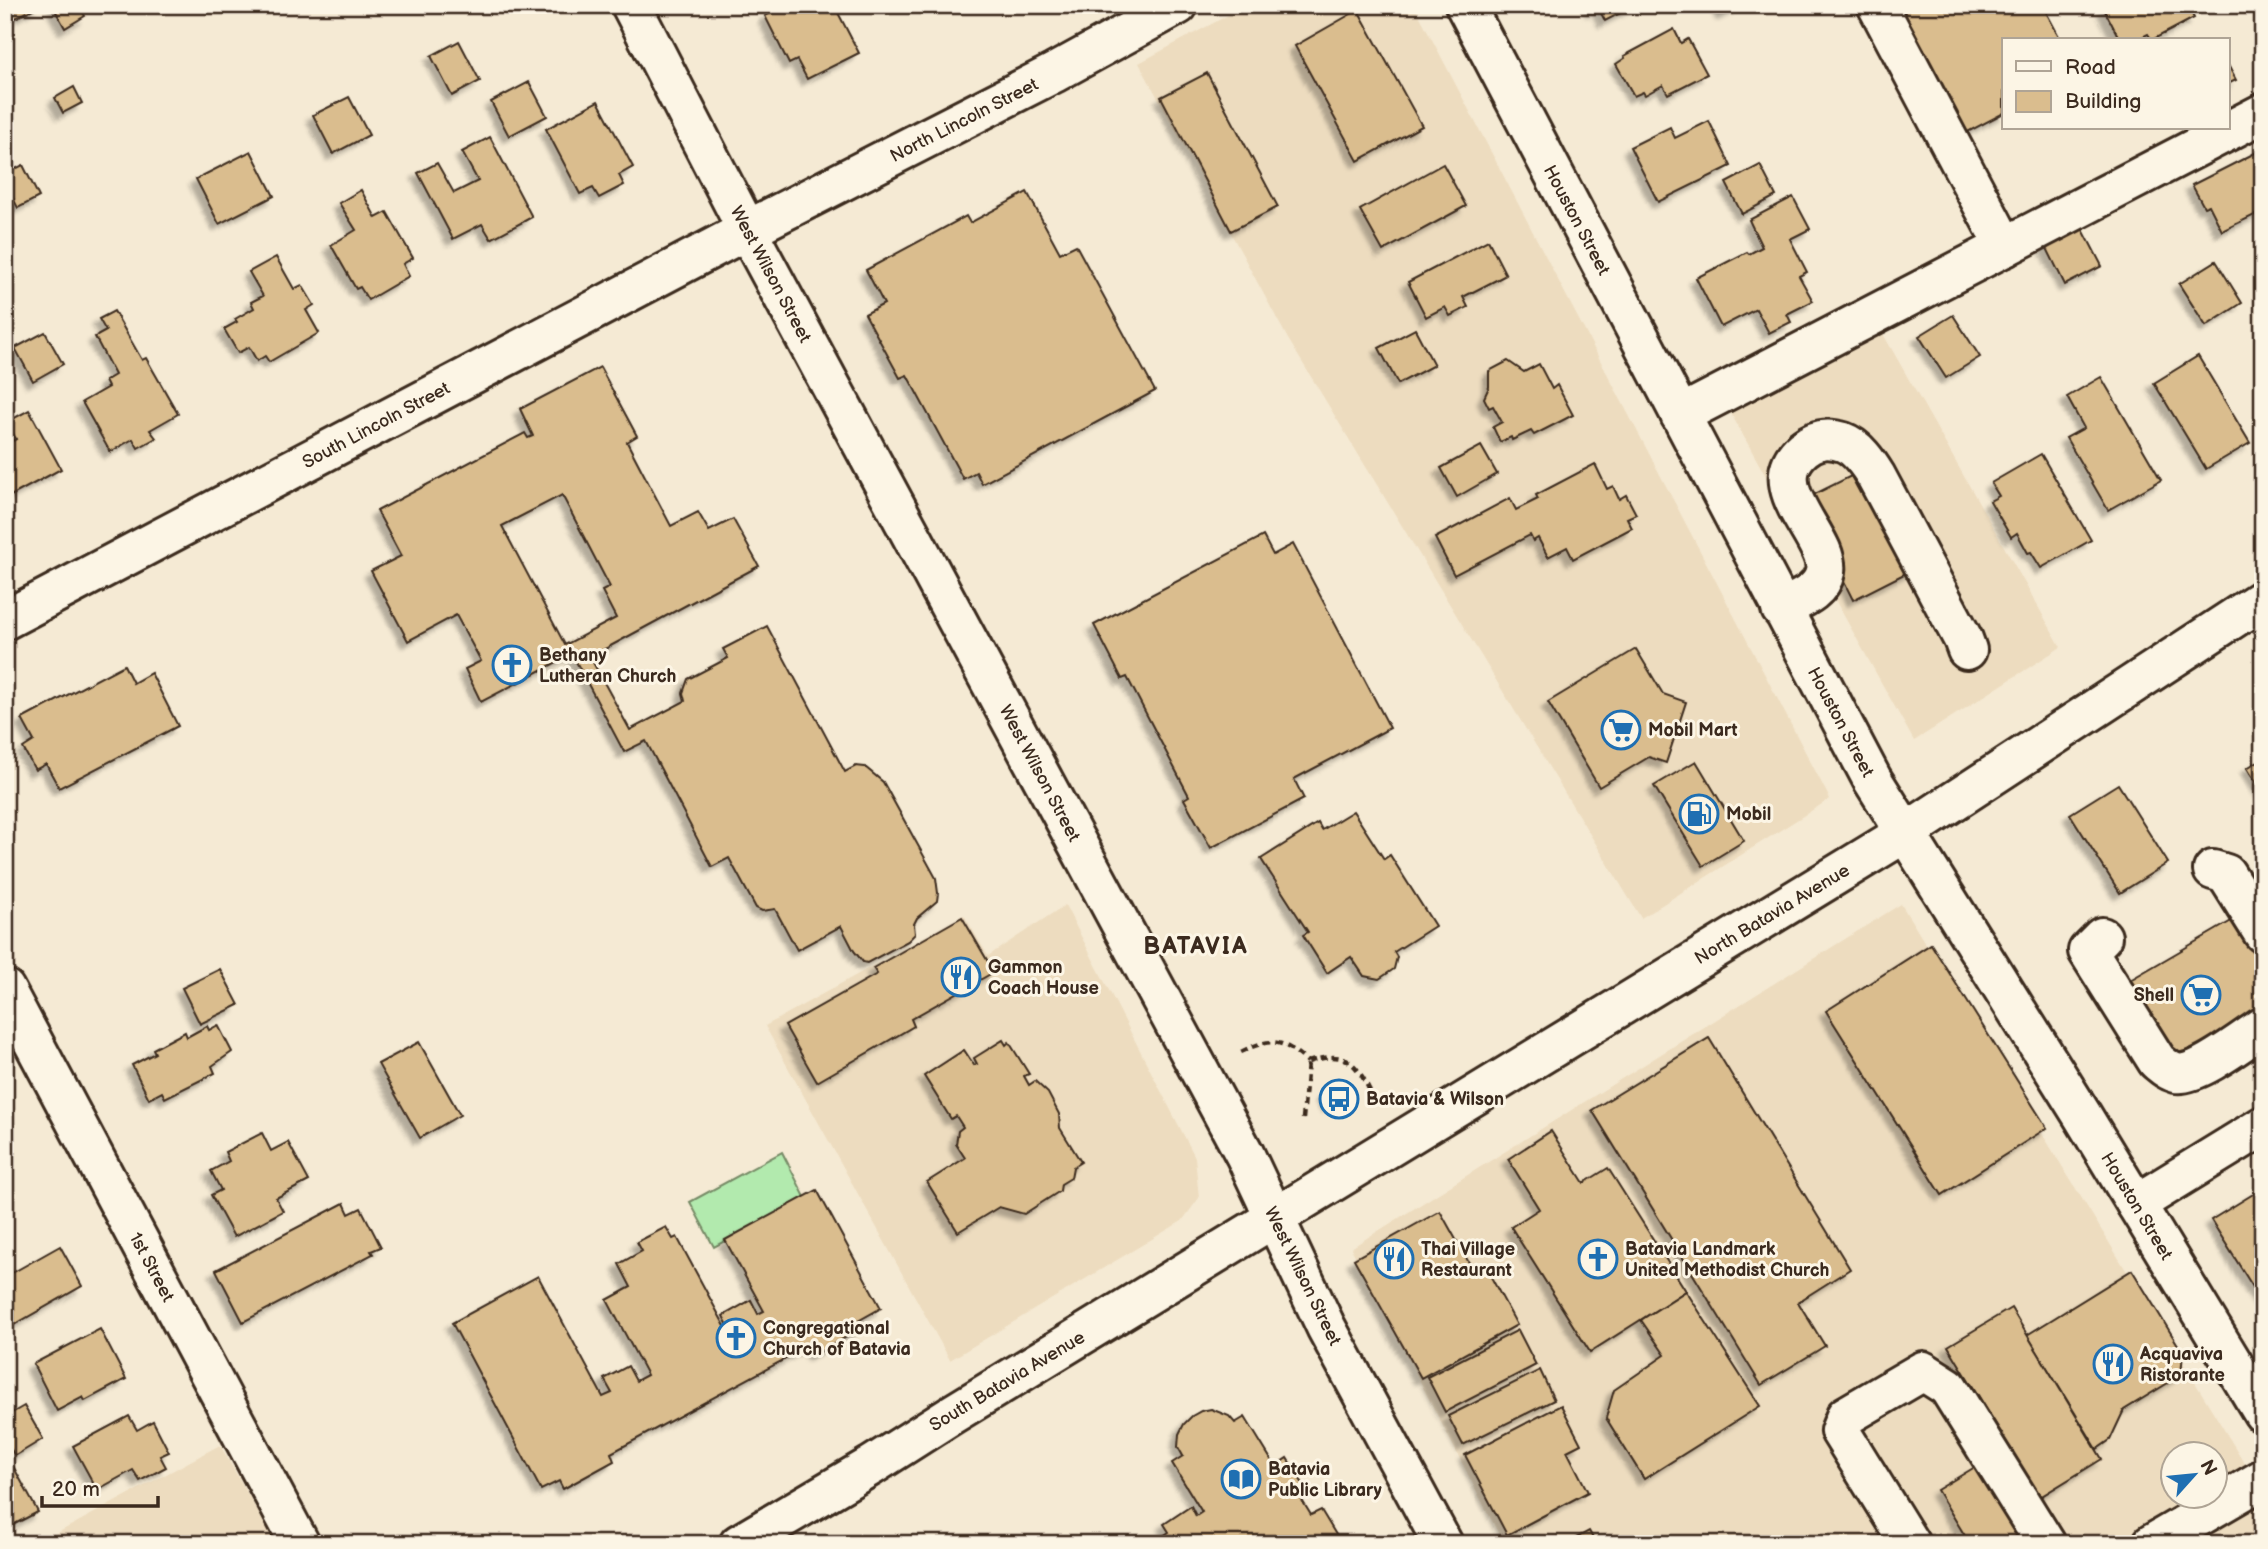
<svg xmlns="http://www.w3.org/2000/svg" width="2268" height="1549" font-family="'Balsamiq Sans',sans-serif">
	<defs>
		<filter id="shadow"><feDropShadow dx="-6" dy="6" stdDeviation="2" flood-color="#0004"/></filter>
	</defs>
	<rect width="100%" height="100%" fill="#f5ead4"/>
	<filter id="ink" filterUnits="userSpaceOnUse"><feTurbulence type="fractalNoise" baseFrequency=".0143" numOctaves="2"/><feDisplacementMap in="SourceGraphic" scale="14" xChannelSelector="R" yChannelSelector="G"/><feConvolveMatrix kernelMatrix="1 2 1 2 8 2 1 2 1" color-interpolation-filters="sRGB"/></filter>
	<g filter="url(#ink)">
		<g fill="#eddcbf" fill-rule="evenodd">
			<path d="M1247,5H1414L1830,799L1641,918L1288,339L1139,63Z"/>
			<path d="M1870,311L2061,647L1914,741L1720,394Z"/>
			<path d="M1901,904L2263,1493V1544H1504L1351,1248ZM2174,1454H2216V1496H2174Z"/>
			<path d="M1065,905L1195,1157L1199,1198L1182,1221L950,1360L765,1026L964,915L988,956Z"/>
			<path d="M220,1445L276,1544H37Z"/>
		</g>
		<path fill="#b2eaae" stroke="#768a66" stroke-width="2" d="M782,1152L805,1197L714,1247L690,1202Z"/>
		<g fill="#dabd8e" stroke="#3b2a1e" stroke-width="2" fill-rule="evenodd" filter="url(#shadow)">
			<path d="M5,5H39V6L6,23Z"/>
			<path d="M59,5H79L85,16L65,28L54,8Z"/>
			<path d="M786,5H834L859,53L807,79L797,60L789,64L765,16Z"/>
			<path d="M1590,5H1636L1605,21L1598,7L1592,10Z"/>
			<path d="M1718,5H1740L1723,14Z"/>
			<path d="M1891,5H2053L2045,10L2061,40H2004V113L1960,136Z"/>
			<path d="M2110,5H2187L2194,18L2152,40L2148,34L2136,40H2120L2104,9Z"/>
			<path d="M1358,10L1422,126L1358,161L1295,46Z"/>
			<path d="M1674,29L1681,43L1688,39L1707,74L1668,94L1663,85L1645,95L1643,92L1634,96L1616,64L1625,58L1624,56Z"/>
			<path d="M459,41L480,81L452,96L431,56Z"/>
			<path d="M2228,65L2236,80L2228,84Z"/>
			<path d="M1207,73L1278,207L1231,231L1161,97Z"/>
			<path d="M529,82L547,116L509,136L491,102Z"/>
			<path d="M74,87L82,103L63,113L55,98Z"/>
			<path d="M349,97L369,135L333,154L313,115Z"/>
			<path d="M598,101L633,167L619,175L624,185L599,198L593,188L580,194L546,129Z"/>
			<path d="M1709,121L1731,166L1658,202L1630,147L1670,127L1675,138Z"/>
			<path d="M490,137L532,217L491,239L482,224L453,239L418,173L437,163L454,193L478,181L462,152Z"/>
			<path d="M2263,149V211L2222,231L2209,205L2204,207L2192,185Z"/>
			<path d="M251,151L274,196L219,224L196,179Z"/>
			<path d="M1443,164L1466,206L1383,251L1360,210Z"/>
			<path d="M23,165L39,197L18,208L5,183V174Z"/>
			<path d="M1760,165L1776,196L1742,214L1726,183Z"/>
			<path d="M361,190L376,218L387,212L413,258L403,264L409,276L368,300L360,287L356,289L331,245L356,230L339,203Z"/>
			<path d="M1027,192L1060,253L1076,245L1155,391L982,484L976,472L963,479L907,375L900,378L865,314L884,304L866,270L966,216L970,223Z"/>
			<path d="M1793,197L1810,229L1790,239L1807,272L1799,276L1813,301L1787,314L1791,322L1769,333L1756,309L1721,327L1696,278L1747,252L1749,254L1762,247L1749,220Z"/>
			<path d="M5,198L12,210L5,213Z"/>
			<path d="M2079,222L2102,266L2065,285L2043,240Z"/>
			<path d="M1488,240L1506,275L1463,297L1468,307L1450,316L1445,307L1426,317L1408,282Z"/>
			<path d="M276,257L294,289L302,285L314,305L306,310L319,333L269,362L265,356L257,361L249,347L238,353L224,329L237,322L235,319L254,308L251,302L263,296L249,272Z"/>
			<path d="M2216,261L2242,303L2206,326L2179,284Z"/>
			<path d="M114,311L142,360L146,358L178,414L150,430L156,438L138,448L133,439L110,452L82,402L108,387L105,381L115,375L95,337L106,331L99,319Z"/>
			<path d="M1953,315L1980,357L1946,378L1919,336Z"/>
			<path d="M1415,329L1434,365L1398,384L1379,348Z"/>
			<path d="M45,332L63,364L33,381L15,348Z"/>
			<path d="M2198,356L2250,443L2206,469L2154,383Z"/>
			<path d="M1508,361L1524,372L1539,364L1552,389L1557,385L1573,415L1534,435L1531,431L1512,440L1511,437L1500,442L1493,427L1502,422L1493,406L1489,408L1484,398L1489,387V371Z"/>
			<path d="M600,367L637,436L627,442L671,526L698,512L709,531L733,519L759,566L590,657L630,730L685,701L683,693L688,679L728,658L723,649L767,626L845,772L856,766L865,767L883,782L936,878L938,893L937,901L917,918L914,924L915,934L908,941L867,963L863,962L854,951L841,926L797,950L775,909L762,911L756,908L729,858L712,867L646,741L624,752L572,654L481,702L465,669L481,661L456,615L408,641L371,571L401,556L377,511L525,433L528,438L533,436L520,409ZM562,495L610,587L602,591L616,618L565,645L502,526Z"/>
			<path d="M2101,377L2161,480L2108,510L2066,438L2084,428L2067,397Z"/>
			<path d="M29,410L61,469L5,499V445L16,439L7,422Z"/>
			<path d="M1481,446L1497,474L1457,497L1441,468Z"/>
			<path d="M2041,454L2091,540L2041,568L2031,552L2028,553L2017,533L2011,537L1990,501L1999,496L1991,483Z"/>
			<path d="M1595,464L1607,489L1613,486L1619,499L1626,495L1636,514L1627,518L1632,528L1573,559L1567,547L1548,557L1538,538L1533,541L1530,535L1454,575L1435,538L1510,498L1516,510L1538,499L1536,495Z"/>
			<path d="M1851,476L1860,493L1871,487L1912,570L1853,600L1803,500Z"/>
			<path d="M1263,536L1273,555L1293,544L1390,728L1294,779L1304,799L1211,848L1184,799L1189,796L1127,677L1122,679L1094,625Z"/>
			<path d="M1636,649L1663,694L1686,702L1666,763L1649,757L1599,787L1548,702Z"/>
			<path d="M124,665L133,683L151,673L178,726L59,788L46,764L35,770L23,748L34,741L22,719Z"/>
			<path d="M2263,758V794L2247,768Z"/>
			<path d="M1696,761L1744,841L1703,866L1654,786Z"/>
			<path d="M2118,784L2168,863L2120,893L2070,814Z"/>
			<path d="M1353,811L1384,859L1390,855L1435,926L1394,952L1397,957L1394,969L1379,979L1364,976L1351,957L1327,973L1303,935L1308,932L1261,859L1318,823L1322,830Z"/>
			<path d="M2240,916L2263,955V1011L2177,1061L2130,980Z"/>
			<path d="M962,917L994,972L911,1019L914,1026L817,1082L785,1026L877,974L873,968Z"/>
			<path d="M1931,944L2047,1128L1942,1195L1826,1011Z"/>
			<path d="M220,969L239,1005L200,1024L182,988Z"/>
			<path d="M218,1025L232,1052L212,1066L215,1073L165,1098L162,1092L149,1099L132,1065L155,1053L153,1049L185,1032L187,1037L207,1026L209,1030Z"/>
			<path d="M1709,1038L1850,1269L1798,1302L1825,1346L1761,1385L1592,1110Z"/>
			<path d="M1003,1040L1006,1045L1009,1042L1029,1074L1024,1076L1029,1085L1035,1081L1048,1093L1059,1114L1060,1128L1081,1162L1073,1167L1071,1178L1061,1184L1060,1191L1024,1214L999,1207L958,1232L927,1182L965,1158L956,1144L958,1131L963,1127L956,1116L951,1119L924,1076L964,1050L974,1065L977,1064L974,1058Z"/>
			<path d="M419,1042L460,1115L420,1138L378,1064Z"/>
			<path d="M1336,1088L1342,1099L1328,1106L1322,1095Z"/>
			<path d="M1551,1131L1584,1183L1608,1168L1686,1291L1590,1352L1511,1227L1539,1209L1508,1159Z"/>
			<path d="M262,1133L271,1151L288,1142L309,1181L276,1198L283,1211L234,1237L211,1195L221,1190L211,1171L229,1161L225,1152Z"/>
			<path d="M2263,1188V1303L2211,1220Z"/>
			<path d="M817,1190L881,1308L858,1321L863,1328L814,1355L809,1346L611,1453L614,1461L563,1489L559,1481L541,1490L452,1323L538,1276L603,1397L612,1393L604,1379L628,1366L636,1381L647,1375L607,1300L631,1287L619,1264L642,1251L637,1242L666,1227L673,1239L677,1237L727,1330L730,1329L723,1316L751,1300L758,1314L764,1311L725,1240Z"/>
			<path d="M344,1203L349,1214L361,1208L381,1247L371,1251L373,1254L243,1322L216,1270Z"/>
			<path d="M1440,1211L1473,1270L1484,1264L1517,1325L1421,1378L1354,1259Z"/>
			<path d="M60,1246L82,1286L5,1330V1277Z"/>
			<path d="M2132,1270L2183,1353L2181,1375L2124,1410L2110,1440L2097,1449L2027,1335Z"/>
			<path d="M1686,1291L1760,1406L1644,1479L1606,1418L1614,1390L1665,1355L1641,1320Z"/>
			<path d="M2011,1308L2102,1459L2040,1497L1948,1346Z"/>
			<path d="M100,1329L126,1379L85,1401L83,1397L57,1411L33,1364Z"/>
			<path d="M1518,1330L1536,1365L1445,1412L1427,1377Z"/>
			<path d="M1540,1370L1554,1400L1463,1445L1448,1416Z"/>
			<path d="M1561,1405L1581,1444L1567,1451L1588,1492L1507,1535L1465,1455Z"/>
			<path d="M24,1406L43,1439L15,1456L5,1440V1417Z"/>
			<path d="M1211,1409L1229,1416L1235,1423L1245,1417L1275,1466L1287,1458L1308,1492L1300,1497L1311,1515L1321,1510L1341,1543L1151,1544L1169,1532L1164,1524L1191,1506L1196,1516L1202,1512L1172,1463L1183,1456L1178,1447L1179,1434L1184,1424L1192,1416L1201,1411Z"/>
			<path d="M129,1416L137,1430L153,1421L169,1452L160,1456L166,1467L140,1481L133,1470L97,1490L73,1446Z"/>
			<path d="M13,1466L38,1512L5,1529V1471Z"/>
			<path d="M1975,1467L2022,1544H1970L1937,1490Z"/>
			<path d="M1589,1531L1596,1544H1565Z"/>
			<path d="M1142,1537L1146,1544H1132Z"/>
		</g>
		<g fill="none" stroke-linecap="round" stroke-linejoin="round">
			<defs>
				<g id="minor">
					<path d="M1465,5L1872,779L2082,1115L2263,1413"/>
					<path d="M1877,5L2005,247"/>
					<path d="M1680,415L2263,113"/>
					<path d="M1781,609C1797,600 1821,593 1825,572C1831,537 1759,488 1803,449C1815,439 1827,437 1843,442C1857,447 1868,463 1876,476L1963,639L1967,650"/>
					<path d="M5,620L747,230L1054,73L1178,5"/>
					<path d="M2213,870L2226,874L2263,933"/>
					<path d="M2102,937L2088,951L2157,1061C2163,1066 2168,1071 2176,1073C2196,1077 2245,1039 2263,1027"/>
					<path d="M5,989L300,1544"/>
					<path d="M2136,1204L2263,1126"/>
					<path d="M1910,1544L1840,1431L1846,1416L1923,1371L1948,1387L2046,1544"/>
					<path d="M2152,1544L2263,1479"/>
				</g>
				<g id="major">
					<path d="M631,5L747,230L1245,1155L1326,1327L1443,1544"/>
					<path d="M739,1544L871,1466L951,1415L1905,833L2263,599"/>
				</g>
			</defs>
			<use href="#minor" stroke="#3b2a1e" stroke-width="44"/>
			<use href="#major" stroke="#3b2a1e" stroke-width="44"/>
			<g stroke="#3b2a1e" stroke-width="4.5" stroke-dasharray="7 5" stroke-linecap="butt">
				<path d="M1241,1052C1273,1036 1282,1040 1308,1062"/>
				<path d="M1308,1062C1345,1050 1355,1060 1371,1093"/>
				<path d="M1303,1119L1308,1062"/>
			</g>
			<use href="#minor" stroke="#fcf5e5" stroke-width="38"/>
			<use href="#major" stroke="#fcf5e5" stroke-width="38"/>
		</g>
	</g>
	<defs>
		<symbol id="church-ring" viewBox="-11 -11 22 22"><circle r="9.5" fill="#fcf5e5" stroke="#1f6fb2" stroke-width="1.5"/><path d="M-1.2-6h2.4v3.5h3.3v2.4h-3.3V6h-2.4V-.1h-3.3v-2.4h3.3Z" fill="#1f6fb2"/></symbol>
		<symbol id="supermarket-ring" viewBox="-11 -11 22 22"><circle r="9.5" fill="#fcf5e5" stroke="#1f6fb2" stroke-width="1.5"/><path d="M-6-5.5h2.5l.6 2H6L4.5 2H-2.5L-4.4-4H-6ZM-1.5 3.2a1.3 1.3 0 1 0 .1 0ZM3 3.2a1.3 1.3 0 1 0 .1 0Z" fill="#1f6fb2"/></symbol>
		<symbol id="fuel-ring" viewBox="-11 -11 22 22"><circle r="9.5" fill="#fcf5e5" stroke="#1f6fb2" stroke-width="1.5"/><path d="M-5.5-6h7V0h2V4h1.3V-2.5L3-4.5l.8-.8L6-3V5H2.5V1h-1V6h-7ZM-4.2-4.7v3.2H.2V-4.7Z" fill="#1f6fb2"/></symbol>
		<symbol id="restaurant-ring" viewBox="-11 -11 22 22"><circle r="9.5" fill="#fcf5e5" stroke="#1f6fb2" stroke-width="1.5"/><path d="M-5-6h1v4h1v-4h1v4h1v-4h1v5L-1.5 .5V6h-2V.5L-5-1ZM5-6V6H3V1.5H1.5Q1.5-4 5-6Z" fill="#1f6fb2"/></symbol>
		<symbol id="bus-ring" viewBox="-11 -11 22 22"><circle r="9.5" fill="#fcf5e5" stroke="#1f6fb2" stroke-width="1.5"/><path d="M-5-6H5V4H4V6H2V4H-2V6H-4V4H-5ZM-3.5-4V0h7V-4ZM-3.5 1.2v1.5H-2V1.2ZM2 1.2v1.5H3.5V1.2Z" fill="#1f6fb2"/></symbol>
		<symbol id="library-ring" viewBox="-11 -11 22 22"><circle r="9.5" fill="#fcf5e5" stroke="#1f6fb2" stroke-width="1.5"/><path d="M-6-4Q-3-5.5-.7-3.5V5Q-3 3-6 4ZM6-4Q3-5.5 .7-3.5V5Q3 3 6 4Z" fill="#1f6fb2"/></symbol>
	</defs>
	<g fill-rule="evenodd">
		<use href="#church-ring" x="490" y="643" width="44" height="44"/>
		<use href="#supermarket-ring" x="1599" y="708" width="44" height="44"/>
		<use href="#fuel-ring" x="1677" y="792" width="44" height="44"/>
		<use href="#restaurant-ring" x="939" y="955" width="44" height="44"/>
		<use href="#supermarket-ring" x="2179" y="973" width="44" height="44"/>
		<use href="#bus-ring" x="1317" y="1077" width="44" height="44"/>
		<use href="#restaurant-ring" x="1372" y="1237" width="44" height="44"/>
		<use href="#church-ring" x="1576" y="1237" width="44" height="44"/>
		<use href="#church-ring" x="714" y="1316" width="44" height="44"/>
		<use href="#restaurant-ring" x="2091" y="1342" width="44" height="44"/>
		<use href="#library-ring" x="1219" y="1457" width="44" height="44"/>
	</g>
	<g text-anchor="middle" stroke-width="6" stroke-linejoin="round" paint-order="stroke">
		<g font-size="18" fill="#3b2a1e" stroke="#fcf5e5">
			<text transform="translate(964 120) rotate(-27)" y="6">North Lincoln Street</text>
			<text transform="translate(1577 220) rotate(62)" y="6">Houston Street</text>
			<text transform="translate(771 274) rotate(62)" y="6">West Wilson Street</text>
			<text transform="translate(376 425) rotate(-28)" y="6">South Lincoln Street</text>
			<text transform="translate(1841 722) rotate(62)" y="6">Houston Street</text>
			<text transform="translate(1040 773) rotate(62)" y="6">West Wilson Street</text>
			<text transform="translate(1772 914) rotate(-31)" y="6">North Batavia Avenue</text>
			<text transform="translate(2137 1206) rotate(59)" y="6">Houston Street</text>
			<text transform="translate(152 1267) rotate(62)" y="6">1st Street</text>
			<text transform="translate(1303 1276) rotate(64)" y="6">West Wilson Street</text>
			<text transform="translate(1007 1381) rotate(-31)" y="6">South Batavia Avenue</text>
		</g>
		<g font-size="18" font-weight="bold" fill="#3b2a1e" stroke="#fcf5e5" text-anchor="start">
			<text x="539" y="661">Bethany<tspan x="539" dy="21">Lutheran Church</tspan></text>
			<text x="1648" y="736">Mobil Mart</text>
			<text x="1726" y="820">Mobil</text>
			<text x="988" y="973">Gammon<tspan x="988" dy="21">Coach House</tspan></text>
			<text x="2174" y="1001" text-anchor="end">Shell</text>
			<text x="1366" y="1105">Batavia &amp; Wilson</text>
			<text x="1421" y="1255">Thai Village<tspan x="1421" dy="21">Restaurant</tspan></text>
			<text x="1625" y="1255">Batavia Landmark<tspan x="1625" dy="21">United Methodist Church</tspan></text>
			<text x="763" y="1334">Congregational<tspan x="763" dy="21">Church of Batavia</tspan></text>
			<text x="2140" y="1360">Acquaviva<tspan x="2140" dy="21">Ristorante</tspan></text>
			<text x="1268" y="1475">Batavia<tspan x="1268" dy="21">Public Library</tspan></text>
		</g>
		<g font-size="24" font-weight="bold" letter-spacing="2" fill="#3b2a1e" stroke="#fcf5e5">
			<text x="1196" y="954">BATAVIA</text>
		</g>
	</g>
	<rect width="2268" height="1549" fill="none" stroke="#fcf5e5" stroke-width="28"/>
	<rect x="14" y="14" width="2240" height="1521" fill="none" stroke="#3b2a1e" stroke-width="2.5" filter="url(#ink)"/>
	<rect x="2002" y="38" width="228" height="91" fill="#fcf5e5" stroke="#afa495" stroke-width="2"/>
	<rect x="2016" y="61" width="35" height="10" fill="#fcf5e5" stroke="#afa495" stroke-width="2"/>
	<text x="2065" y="74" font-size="21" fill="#3b2a1e">Road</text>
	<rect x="2016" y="91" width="35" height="21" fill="#dabd8e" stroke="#afa495" stroke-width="2"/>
	<text x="2065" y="108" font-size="21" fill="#3b2a1e">Building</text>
	<g transform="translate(2194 1475) rotate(63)"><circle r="33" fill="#fcf5e5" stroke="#afa495" stroke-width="2"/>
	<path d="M0-5L12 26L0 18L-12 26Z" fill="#1f6fb2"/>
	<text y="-10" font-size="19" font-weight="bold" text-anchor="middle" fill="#3b2a1e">N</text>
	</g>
	<path d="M42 1496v10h116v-10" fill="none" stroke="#3b2a1e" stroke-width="3.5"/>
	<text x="52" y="1496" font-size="21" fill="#3b2a1e" stroke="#fcf5e5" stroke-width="5" paint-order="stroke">20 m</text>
</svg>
